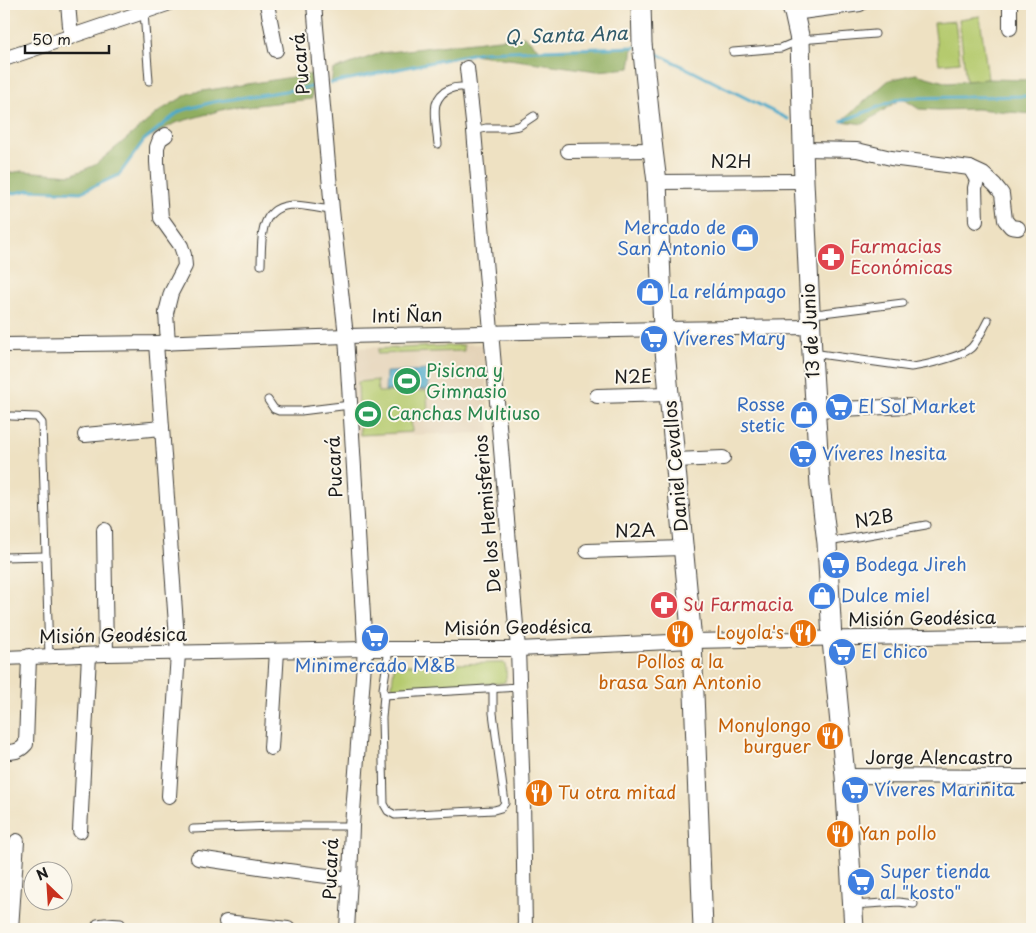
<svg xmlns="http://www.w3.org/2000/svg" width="1036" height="933" font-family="'Playpen Sans',sans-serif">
	<rect width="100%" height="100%" fill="#fbf7ec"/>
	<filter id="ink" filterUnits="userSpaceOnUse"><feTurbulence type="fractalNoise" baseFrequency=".02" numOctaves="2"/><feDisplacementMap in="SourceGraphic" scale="10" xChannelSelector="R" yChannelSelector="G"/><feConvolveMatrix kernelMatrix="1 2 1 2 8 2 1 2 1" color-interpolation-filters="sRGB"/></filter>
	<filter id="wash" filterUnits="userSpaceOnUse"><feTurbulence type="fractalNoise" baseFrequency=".0096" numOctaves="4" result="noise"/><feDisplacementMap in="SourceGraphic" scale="20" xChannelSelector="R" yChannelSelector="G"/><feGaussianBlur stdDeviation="1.12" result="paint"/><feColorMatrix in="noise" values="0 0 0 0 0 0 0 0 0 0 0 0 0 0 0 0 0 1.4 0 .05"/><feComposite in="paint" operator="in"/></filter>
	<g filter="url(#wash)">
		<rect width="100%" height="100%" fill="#eee1c2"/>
		<path fill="#e2d0b4" d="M484,344L490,433L355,436L349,348Z"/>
		<g fill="#b5ca6e" stroke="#687345">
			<path d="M980,16L988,79L966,81L959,19Z"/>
			<path d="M955,21L960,62L939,64L934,23Z"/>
			<path d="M464,345V351L378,354V349Z"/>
			<path d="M377,380L378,392L427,391L428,417H411L412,432L360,435L358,382Z"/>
			<path d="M497,663H504C507,668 507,676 505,682L502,683L402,689L395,688L392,685L394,667L398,665Z"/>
		</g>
		<g fill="#90ae61" stroke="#56653e">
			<path d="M524,36L540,50L633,47L630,68L597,71L472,54L331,83L333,70L381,53Z"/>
			<path d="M312,74V99L229,108L175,123L144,140L119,175L81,192L30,190L4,195V174L22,171L71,175L95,165L161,110L190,93Z"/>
			<path d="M916,74L948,83L988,79L1032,80V114L977,109L938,110L919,109L902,98L863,124L842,121L889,80Z"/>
		</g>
		<path fill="#4ba9c9" stroke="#346272" d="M428,370L429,389L385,391L386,372Z"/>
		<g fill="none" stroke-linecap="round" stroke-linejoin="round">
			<g stroke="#4ba9c9" stroke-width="3">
				<path d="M650,50L788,119"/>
				<path d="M331,83L481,52L635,47"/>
				<path d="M842,121L902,98L1032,96"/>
				<path d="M4,195L30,190L81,192L119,175L144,140L180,111L213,102L318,86"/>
			</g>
		</g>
	</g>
	<g filter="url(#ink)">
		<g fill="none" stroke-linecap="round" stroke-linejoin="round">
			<defs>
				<g id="lane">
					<path d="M144,12L149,81"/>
					<path d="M733,52L781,48L800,40L875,34"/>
					<path d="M474,131L486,128H506L519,126L534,116"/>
					<path d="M438,144C437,136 434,111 436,104C441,89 455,85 469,88"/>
					<path d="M261,265C262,239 258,206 294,205C304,205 320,209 332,210"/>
					<path d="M811,314L823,313L903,303"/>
					<path d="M812,353L911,367C923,366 964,356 972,347C978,340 984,328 988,320"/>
					<path d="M268,400L274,409L279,411H301L350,405"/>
					<path d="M11,416L37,417L42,423L49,656"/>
					<path d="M828,542L926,525"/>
					<path d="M4,557L46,556"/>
					<path d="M389,649L383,689L384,695L519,687"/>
					<path d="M384,695L382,718L384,804L388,811L395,815L494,810L501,808L505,803L493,713V688"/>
					<path d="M193,829L274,826H352"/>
					<path d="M853,905L899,902L914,904"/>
					<path d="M94,929L97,923L105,922L121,923L124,929"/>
				</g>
				<g id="street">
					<path d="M68,4L71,37"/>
					<path d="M267,4L276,50"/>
					<path d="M314,4L332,210L346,336L365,649L352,826L350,879L347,929"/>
					<path d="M1010,4V28"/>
					<path d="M794,13L860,4"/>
					<path d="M4,59L167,4"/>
					<path d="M467,68L474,131L518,649L523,798L525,929"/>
					<path d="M166,135L160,139L157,147V162L161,218L181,246L184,255L185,266L171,293L166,313L168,343"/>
					<path d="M803,149L857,150L891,158L970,168L983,174L995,185L999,190L1002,194L1005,220L1011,227L1018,228"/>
					<path d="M568,151L653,150"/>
					<path d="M970,168L977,180L975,188L976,221"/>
					<path d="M657,182L804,181"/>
					<path d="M156,343L178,653L169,796"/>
					<path d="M4,345L156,343L346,336L663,329L810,327"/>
					<path d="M597,396L669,394"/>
					<path d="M816,410L910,406"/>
					<path d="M85,435L162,428"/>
					<path d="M675,460L723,458"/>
					<path d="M104,530L106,654"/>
					<path d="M587,551L683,548"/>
					<path d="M4,658L106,654L365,649H518L692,641L1032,635"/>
					<path d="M271,748L277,651"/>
					<path d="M4,752C14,752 19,752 26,744L29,656"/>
					<path d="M845,776L1032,777"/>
					<path d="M80,831L89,655"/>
					<path d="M198,858L273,869L350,879"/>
					<path d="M226,922L288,929"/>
					<path d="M11,929L17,841"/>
				</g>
				<g id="secondary">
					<path d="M641,4L642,43L653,150L657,182L663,329L692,641L703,929"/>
					<path d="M790,4L794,13L800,40L804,181L812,353L820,485L827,543L832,640L845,776L854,929"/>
				</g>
			</defs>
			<use href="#lane" stroke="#3c3a35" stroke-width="9"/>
			<use href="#street" stroke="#3c3a35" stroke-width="16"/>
			<use href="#secondary" stroke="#3c3a35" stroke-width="21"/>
			<use href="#lane" stroke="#fff" stroke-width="7"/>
			<use href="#street" stroke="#fff" stroke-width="14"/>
			<use href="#secondary" stroke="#fff" stroke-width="19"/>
		</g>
	</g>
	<defs>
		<symbol id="shop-disc" viewBox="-11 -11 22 22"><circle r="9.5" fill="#3f7fe0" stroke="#fbf7ec"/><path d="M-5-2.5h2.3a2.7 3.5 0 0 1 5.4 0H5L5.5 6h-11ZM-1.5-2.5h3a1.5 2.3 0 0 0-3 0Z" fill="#fff"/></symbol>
		<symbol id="pharmacy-disc" viewBox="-11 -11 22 22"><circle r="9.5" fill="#e0444e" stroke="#fbf7ec"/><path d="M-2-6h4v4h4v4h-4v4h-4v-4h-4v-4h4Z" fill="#fff"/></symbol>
		<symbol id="supermarket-disc" viewBox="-11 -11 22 22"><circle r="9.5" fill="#3f7fe0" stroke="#fbf7ec"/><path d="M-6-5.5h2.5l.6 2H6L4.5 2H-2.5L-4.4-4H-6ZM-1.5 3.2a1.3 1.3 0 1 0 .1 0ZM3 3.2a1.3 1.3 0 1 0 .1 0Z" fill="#fff"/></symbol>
		<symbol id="stadium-disc" viewBox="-11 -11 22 22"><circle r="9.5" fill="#2e9e5b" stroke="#fbf7ec"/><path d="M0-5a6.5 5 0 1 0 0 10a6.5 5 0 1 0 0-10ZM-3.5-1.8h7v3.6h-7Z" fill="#fff"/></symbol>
		<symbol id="restaurant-disc" viewBox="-11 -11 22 22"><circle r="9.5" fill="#e8710a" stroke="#fbf7ec"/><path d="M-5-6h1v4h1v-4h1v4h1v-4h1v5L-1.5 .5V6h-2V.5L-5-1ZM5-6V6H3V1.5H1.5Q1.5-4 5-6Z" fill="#fff"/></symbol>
	</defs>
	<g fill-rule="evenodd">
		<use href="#shop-disc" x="729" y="222" width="32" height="32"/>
		<use href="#pharmacy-disc" x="815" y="241" width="32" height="32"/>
		<use href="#shop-disc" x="634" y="276" width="32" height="32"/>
		<use href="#supermarket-disc" x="638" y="323" width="32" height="32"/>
		<use href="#stadium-disc" x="391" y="365" width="32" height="32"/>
		<use href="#supermarket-disc" x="823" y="391" width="32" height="32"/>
		<use href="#stadium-disc" x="352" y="398" width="32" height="32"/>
		<use href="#shop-disc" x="788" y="399" width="32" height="32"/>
		<use href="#supermarket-disc" x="787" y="438" width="32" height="32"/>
		<use href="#supermarket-disc" x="820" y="549" width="32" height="32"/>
		<use href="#shop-disc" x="806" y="580" width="32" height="32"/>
		<use href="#pharmacy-disc" x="648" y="589" width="32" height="32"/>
		<use href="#restaurant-disc" x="787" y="617" width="32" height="32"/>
		<use href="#restaurant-disc" x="664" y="618" width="32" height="32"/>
		<use href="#supermarket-disc" x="359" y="622" width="32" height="32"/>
		<use href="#supermarket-disc" x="826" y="636" width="32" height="32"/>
		<use href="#restaurant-disc" x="814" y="720" width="32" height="32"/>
		<use href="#supermarket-disc" x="839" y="774" width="32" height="32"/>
		<use href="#restaurant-disc" x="523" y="777" width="32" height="32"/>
		<use href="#restaurant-disc" x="824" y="818" width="32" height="32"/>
		<use href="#supermarket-disc" x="845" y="866" width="32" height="32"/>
	</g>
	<g text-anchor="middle" stroke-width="4" stroke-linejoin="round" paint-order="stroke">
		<g font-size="18" fill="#1c1c1c" stroke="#fbf7ec">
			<text transform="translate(301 64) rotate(-95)" y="6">Pucará</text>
			<text x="731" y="168">N2H</text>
			<text transform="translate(407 316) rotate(-1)" y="6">Inti Ñan</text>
			<text transform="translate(811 331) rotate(-93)" y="6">13 de Junio</text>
			<text transform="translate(633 377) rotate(-2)" y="6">N2E</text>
			<text transform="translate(676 466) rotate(-95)" y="6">Daniel Cevallos</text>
			<text transform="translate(335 467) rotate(-93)" y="6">Pucará</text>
			<text transform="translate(488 514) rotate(-95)" y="6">De los Hemisferios</text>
			<text transform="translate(874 519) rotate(-10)" y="6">N2B</text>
			<text transform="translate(635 531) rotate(-2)" y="6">N2A</text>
			<text transform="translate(922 619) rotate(-1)" y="6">Misión Geodésica</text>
			<text transform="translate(518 628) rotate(-1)" y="6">Misión Geodésica</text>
			<text transform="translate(113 636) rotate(-1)" y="6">Misión Geodésica</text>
			<text x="939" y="764">Jorge Alencastro</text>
			<text transform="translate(331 869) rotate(-88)" y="6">Pucará</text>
		</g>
		<g font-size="18" fill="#366cbe" stroke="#fbf7ec" text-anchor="start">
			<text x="726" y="234" text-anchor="end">Mercado de<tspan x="726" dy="21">San Antonio</tspan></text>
			<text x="669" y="298">La relámpago</text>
			<text x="673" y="345">Víveres Mary</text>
			<text x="785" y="411" text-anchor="end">Rosse<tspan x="785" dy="21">stetic</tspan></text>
			<text x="858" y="413">El Sol Market</text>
			<text x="822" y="460">Víveres Inesita</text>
			<text x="855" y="571">Bodega Jireh</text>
			<text x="841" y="602">Dulce miel</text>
			<text x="861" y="658">El chico</text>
			<text x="375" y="672" text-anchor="middle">Minimercado M&amp;B</text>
			<text x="874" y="796">Víveres Marinita</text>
			<text x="880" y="878">Super tienda<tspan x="880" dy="21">al "kosto"</tspan></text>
		</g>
		<g font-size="18" fill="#be3a42" stroke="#fbf7ec" text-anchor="start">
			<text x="850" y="253">Farmacias<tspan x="850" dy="21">Económicas</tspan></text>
			<text x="683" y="611">Su Farmacia</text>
		</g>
		<g font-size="18" fill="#27864d" stroke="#fbf7ec" text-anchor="start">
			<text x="426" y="377">Pisicna y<tspan x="426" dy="21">Gimnasio</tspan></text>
			<text x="387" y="420">Canchas Multiuso</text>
		</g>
		<g font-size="18" fill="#c56008" stroke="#fbf7ec" text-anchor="end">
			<text x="784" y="639">Loyola's</text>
			<text x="680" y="668" text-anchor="middle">Pollos a la<tspan x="680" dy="21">brasa San Antonio</tspan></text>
			<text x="811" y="732">Monylongo<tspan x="811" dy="21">burguer</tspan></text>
			<text x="558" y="799" text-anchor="start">Tu otra mitad</text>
			<text x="859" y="840" text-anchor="start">Yan pollo</text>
		</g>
		<g font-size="19" font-style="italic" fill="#315b6a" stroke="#fbf7ec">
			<text transform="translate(566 35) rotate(-2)" y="7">Q. Santa Ana</text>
		</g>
	</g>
	<rect width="1036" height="933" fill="none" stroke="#fbf7ec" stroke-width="20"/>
	<g transform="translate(48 886) rotate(335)"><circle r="24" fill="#fbf7ec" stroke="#a29f99"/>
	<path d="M0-4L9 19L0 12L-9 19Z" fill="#c8321e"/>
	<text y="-8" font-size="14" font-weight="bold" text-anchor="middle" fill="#1c1c1c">N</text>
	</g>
	<path d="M25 45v8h84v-8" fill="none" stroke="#1c1c1c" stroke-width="2.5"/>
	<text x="32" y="45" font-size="15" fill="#1c1c1c" stroke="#fbf7ec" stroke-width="4" paint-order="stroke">50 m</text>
</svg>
